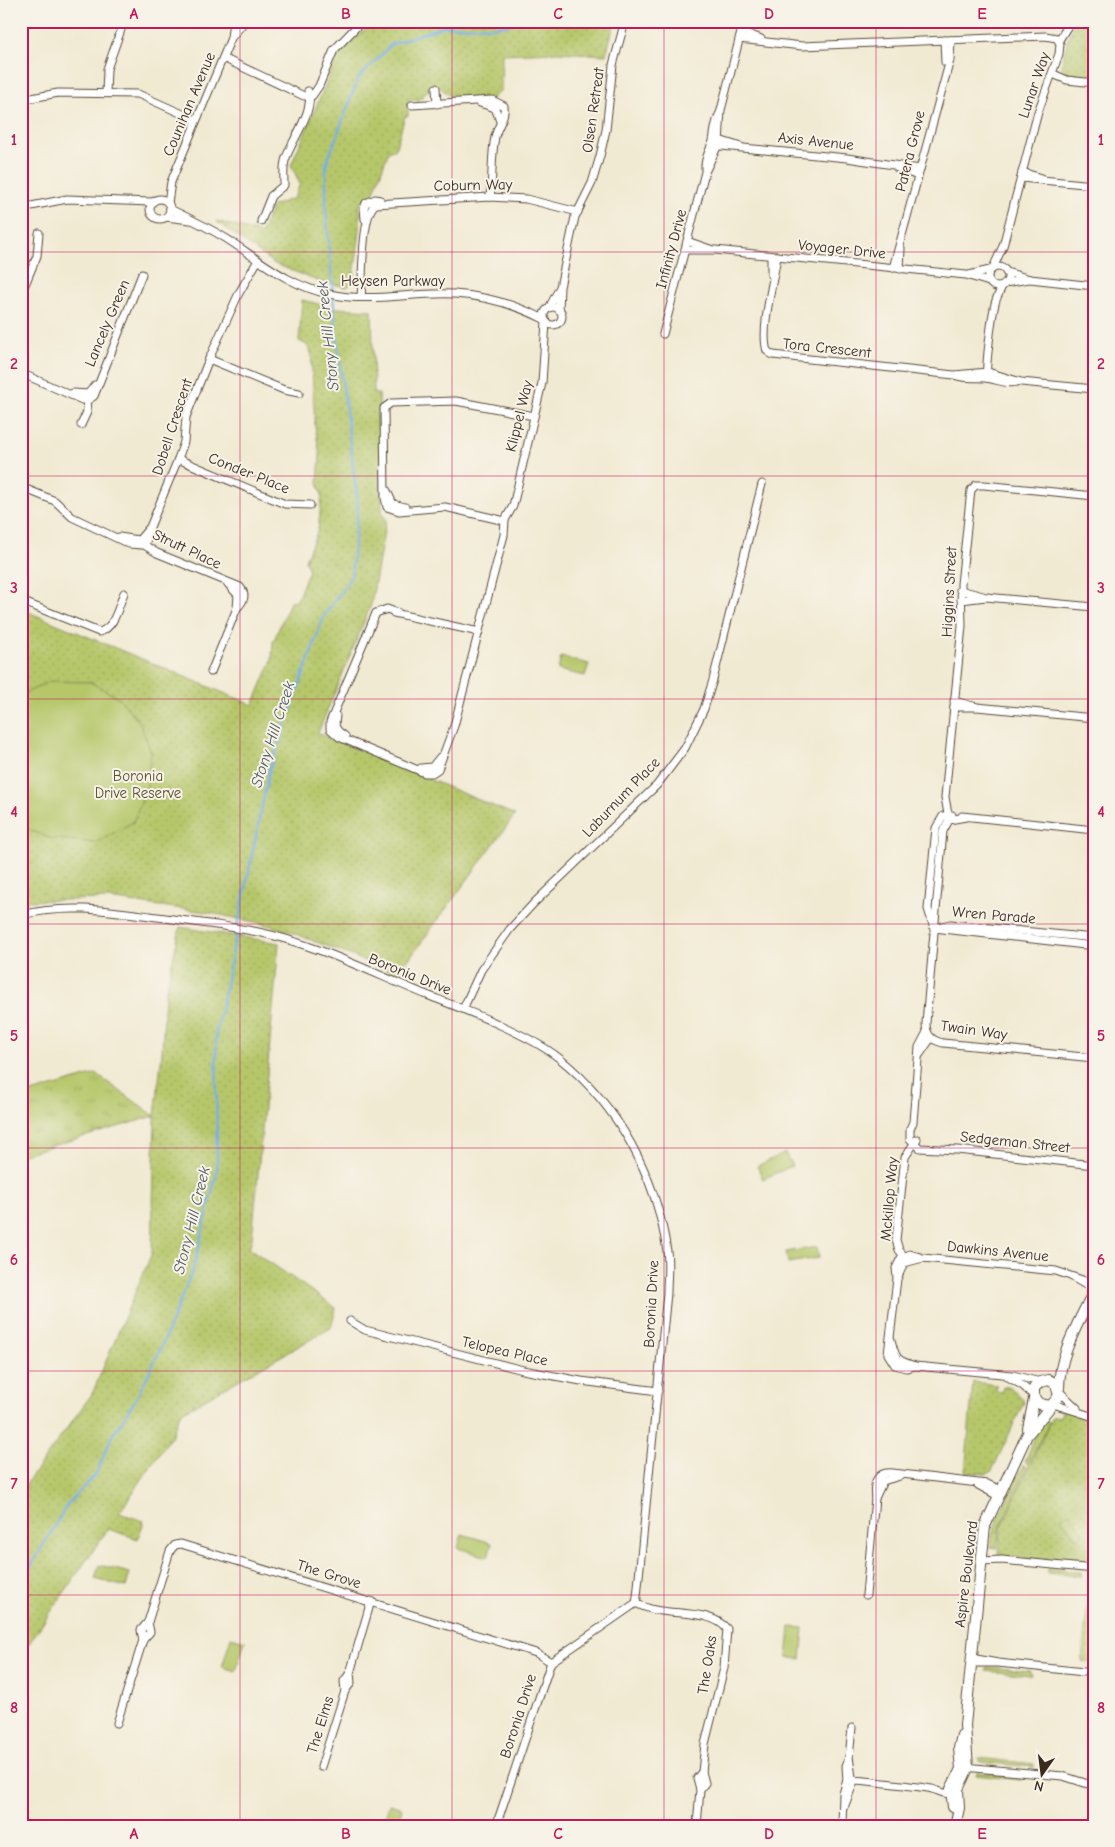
<svg xmlns="http://www.w3.org/2000/svg" width="1115" height="1847" font-family="'Comic Neue',sans-serif">
	<defs>
		<pattern id="grass-tufts" width="24" height="20" patternUnits="userSpaceOnUse" patternTransform="scale(1.25)"><rect width="24" height="20" fill="#b6c76a"/><path d="M3 7l-1-3M5 7V3M7 7l1-3M15 17l-1-3M17 17v-4M19 17l1-3" fill="none" stroke="#9dab5b"/></pattern>
		<pattern id="park-dots" width="8" height="8" patternUnits="userSpaceOnUse" patternTransform="scale(1.25)"><rect width="8" height="8" fill="#b6c76a"/><path d="M2 2h.1M6 6h.1" fill="none" stroke="#9dab5b" stroke-width="1.8" stroke-linecap="round"/></pattern>
	</defs>
	<rect width="100%" height="100%" fill="#f7f3e8"/>
	<filter id="ink" filterUnits="userSpaceOnUse"><feTurbulence type="fractalNoise" baseFrequency=".02" numOctaves="2"/><feDisplacementMap in="SourceGraphic" scale="10" xChannelSelector="R" yChannelSelector="G"/><feConvolveMatrix kernelMatrix="1 2 1 2 8 2 1 2 1" color-interpolation-filters="sRGB"/></filter>
	<filter id="wash" filterUnits="userSpaceOnUse"><feTurbulence type="fractalNoise" baseFrequency=".0096" numOctaves="4" result="noise"/><feDisplacementMap in="SourceGraphic" scale="20" xChannelSelector="R" yChannelSelector="G"/><feGaussianBlur stdDeviation="1.12" result="paint"/><feColorMatrix in="noise" values="0 0 0 0 0 0 0 0 0 0 0 0 0 0 0 0 0 1.4 0 .05"/><feComposite in="paint" operator="in"/></filter>
	<g filter="url(#wash)">
		<rect width="100%" height="100%" fill="#f1ead3"/>
		<g fill="url(#grass-tufts)" stroke="#787844">
			<path d="M96,1074L155,1116L21,1155V1096Z"/>
			<path d="M1044,1419L1049,1422L1028,1465L1025,1461C1032,1446 1035,1432 1044,1419Z"/>
			<path d="M1023,1465L1027,1467L999,1530L997,1548L991,1547C986,1538 1017,1479 1023,1465Z"/>
			<path d="M1048,1568L1081,1572V1576L1047,1573Z"/>
			<path d="M988,1667L1030,1671L1031,1675L986,1671Z"/>
			<path d="M978,1758L1034,1764V1767L980,1762Z"/>
			<path d="M977,1772L1020,1776L1021,1780L976,1775Z"/>
		</g>
		<g fill="url(#park-dots)" stroke="#787844">
			<path d="M370,21H615L606,55L557,52L502,54L501,90L493,98L453,99L440,87H431L419,100H408V116H405L395,150H389L374,192L360,203V231L353,282L347,287L318,281L273,263L216,221L261,233L272,206L294,198L300,184L291,165L340,51L365,30Z"/>
			<path d="M1075,21H1094V79L1068,76L1061,67L1068,39Z"/>
			<path d="M302,300L335,308L372,310L374,394H379L382,513L386,520L371,605L318,733L515,815L398,974L291,932L260,923L206,912L108,899L21,901V609L253,705L272,660L273,642L291,600L296,602L309,570L305,560L318,530L322,495L318,483L320,456L315,427L311,352L307,345L299,341Z"/>
			<path d="M180,927L279,943L252,1239L249,1248L336,1308L331,1328L180,1413L172,1435L119,1513L144,1521L138,1539L108,1529L21,1655V1491L92,1394L152,1253L155,1116L162,1053L165,995Z"/>
			<path d="M973,1382L997,1385L996,1391L1002,1392L1003,1386C1013,1388 1019,1393 1024,1402L992,1471L986,1474L965,1472Z"/>
			<path d="M1062,1410L1074,1412L1094,1421V1565L999,1556L1000,1530L1052,1417L1061,1416Z"/>
			<path d="M1090,1579L1094,1580V1662L1082,1661Z"/>
		</g>
		<g fill="#b6c76a" stroke="#787844">
			<path d="M561,657L589,664L585,676L558,670Z"/>
			<path d="M51,681L90,682L119,698L140,723L151,752L147,787L133,822L96,843L49,838L21,826V695Z"/>
			<path d="M785,1153L792,1166L763,1179L757,1166Z"/>
			<path d="M817,1247L819,1258L788,1263L786,1252Z"/>
			<path d="M1069,1512L1084,1533L1076,1538L1061,1518Z"/>
			<path d="M462,1534L492,1543L488,1557L458,1548Z"/>
			<path d="M99,1565L130,1573L126,1587L95,1579Z"/>
			<path d="M790,1627L804,1628L801,1659L787,1658Z"/>
			<path d="M231,1637L245,1641L236,1671L222,1667Z"/>
			<path d="M389,1804L402,1808L397,1826H382Z"/>
		</g>
		<g fill="none" stroke-linecap="round" stroke-linejoin="round">
			<path stroke="#74ade3" stroke-width="2.5" d="M21,1579L28,1571L67,1505L96,1474L111,1438L136,1399L160,1350L194,1267L217,1171L216,1034L269,771L324,616L351,577L358,505L336,331L326,210V165L358,79L392,44L444,26L494,27L527,21"/>
		</g>
	</g>
	<g filter="url(#ink)">
		<g fill="none" stroke-linecap="round" stroke-linejoin="round">
			<defs>
				<g id="street">
					<path d="M741,31L761,39"/>
					<path d="M231,38L245,21"/>
					<path d="M739,39L802,46L1045,36L1057,38L1060,44L1059,54L1038,112L1003,246L993,268"/>
					<path d="M944,40L945,62"/>
					<path d="M1059,40L1071,21"/>
					<path d="M223,58L304,96H312L319,86L334,50L362,21"/>
					<path d="M1053,74L1067,80L1094,83"/>
					<path d="M436,88L437,104"/>
					<path d="M106,93L107,69L124,21"/>
					<path d="M21,100L58,93L138,94L196,120"/>
					<path d="M480,103L495,108L500,121"/>
					<path d="M412,105L492,100L504,106C506,116 497,127 495,137C491,156 493,177 490,197"/>
					<path d="M716,139L741,147"/>
					<path d="M711,145L847,158L920,169"/>
					<path d="M897,168L918,176"/>
					<path d="M705,169C704,158 710,151 713,141C715,130 715,122 720,113"/>
					<path d="M1022,172L1041,178"/>
					<path d="M1021,178L1094,185"/>
					<circle cx="160" cy="209" r="10"/>
					<path d="M168,203L171,182L231,38L233,21"/>
					<path d="M21,208L67,199L152,202"/>
					<path d="M170,209C189,218 209,228 227,239C261,261 289,286 329,294C370,303 413,292 454,294C485,296 516,305 544,319"/>
					<path d="M166,217L190,220"/>
					<path d="M365,219L364,208L366,203L375,199L380,200"/>
					<path d="M261,221L271,196L284,185C284,178 283,169 285,161C290,142 316,110 308,91"/>
					<path d="M687,241L710,249"/>
					<path d="M685,250H715L966,275L989,282"/>
					<path d="M777,256C774,279 760,330 767,351L773,355L954,375L988,372L1021,382L1094,389"/>
					<circle cx="998" cy="277" r="10"/>
					<path d="M893,268L950,60L951,40"/>
					<path d="M900,269L901,248"/>
					<path d="M1006,272L1030,279L1094,286"/>
					<path d="M771,275V256"/>
					<path d="M969,275L990,270"/>
					<path d="M1005,283L1029,279"/>
					<path d="M21,294L37,256L39,233"/>
					<path d="M361,297C363,278 361,213 376,204L490,197L526,199L578,212"/>
					<circle cx="553" cy="316" r="9"/>
					<path d="M549,308L559,289"/>
					<path d="M559,310L560,287L575,217L592,183L600,156L606,130L613,65L625,21"/>
					<path d="M663,334L705,172L719,143L721,110L744,21"/>
					<path d="M209,359L284,390L299,393"/>
					<path d="M21,373L82,400L90,399L94,396L142,274"/>
					<path d="M957,376C967,379 975,377 985,378C997,379 1005,385 1017,382"/>
					<path d="M987,378C985,369 992,315 995,304C996,298 1000,292 1002,286"/>
					<path d="M73,393L88,394L95,385"/>
					<path d="M81,425L87,412L86,398"/>
					<path d="M178,459L285,504L310,505"/>
					<path d="M21,487L55,501L72,517L129,544L142,545L146,542L150,530"/>
					<path d="M387,491L393,504L405,507"/>
					<path d="M505,521L445,507L399,511L387,507L385,498L384,408L391,403L456,401L534,416"/>
					<path d="M119,537L139,540L150,527L178,459L184,442L186,417L209,359L239,293L257,262"/>
					<path d="M141,543L157,553L240,587C247,595 244,601 237,608"/>
					<path d="M960,590L983,596"/>
					<path d="M961,600L986,597L1094,607"/>
					<path d="M21,601L99,632C115,628 118,607 124,593"/>
					<path d="M394,613L479,632"/>
					<path d="M398,613L387,609L376,613L330,722V729L339,737L425,773H432L438,769L454,726L504,535L505,520L513,506L542,383L546,322"/>
					<path d="M211,672L237,608L238,595L228,584"/>
					<path d="M954,701L977,707L1094,718"/>
					<path d="M954,707H976"/>
					<path d="M336,716C334,726 335,730 345,736"/>
					<path d="M421,768L432,767L440,757"/>
					<path d="M962,816L1094,830"/>
					<path d="M966,817L949,820L943,831L926,1023C926,1035 931,1040 943,1043L1094,1058"/>
					<path d="M949,820L945,797L962,626L961,584L971,490L976,485H984L1094,496"/>
					<path d="M21,915C65,904 106,910 150,916C186,921 223,925 258,932C316,944 372,973 427,995C465,1010 527,1033 559,1058C619,1106 656,1176 667,1251C669,1265 667,1280 667,1293L637,1597L636,1603L551,1662L496,1826"/>
					<path d="M933,925L928,909L936,828L943,816L952,815"/>
					<path d="M934,928L950,924L1094,938"/>
					<path d="M934,928L1094,946"/>
					<path d="M463,1009L481,970L510,929L534,903L657,785L685,748L704,709L713,680L762,484"/>
					<path d="M927,1032L919,1047L913,1122L910,1129V1139L920,1148L957,1150L1094,1165"/>
					<path d="M920,1054L931,1038"/>
					<path d="M908,1261L899,1250L896,1240L905,1157L917,1139"/>
					<path d="M1072,1277L1094,1290"/>
					<path d="M897,1278L896,1268L901,1258L910,1254L920,1257"/>
					<path d="M350,1321L365,1330L523,1370L581,1381L658,1391"/>
					<path d="M891,1340C896,1359 896,1360 915,1366L1013,1375L1040,1382"/>
					<path d="M915,1366L906,1368L895,1365L888,1354L897,1279L904,1263L923,1258L1056,1271L1094,1284"/>
					<path d="M1008,1377L1023,1386L1034,1396"/>
					<path d="M1060,1392L1077,1408"/>
					<path d="M1053,1404L1094,1417"/>
					<path d="M978,1485L998,1496"/>
					<path d="M875,1498L883,1481L900,1476"/>
					<path d="M981,1561L1002,1560L1094,1569"/>
					<path d="M866,1595L875,1498C873,1484 876,1471 893,1473L987,1484L1001,1490"/>
					<path d="M636,1603C662,1619 709,1606 727,1629L724,1668L705,1744L702,1772L705,1783L700,1789L697,1826"/>
					<path d="M143,1640L150,1632L148,1622"/>
					<path d="M971,1658L998,1663L1094,1673"/>
					<path d="M971,1663H995"/>
					<path d="M345,1691L351,1683L350,1673"/>
					<path d="M117,1723L143,1640L141,1630L148,1622L170,1551L175,1545L181,1544L536,1653L551,1662"/>
					<path d="M321,1767L345,1691L344,1681L350,1673L371,1601"/>
					<path d="M964,1767L1063,1776L1094,1786"/>
					<path d="M847,1780C853,1779 923,1787 932,1789C940,1791 947,1796 955,1793"/>
					<path d="M700,1789L697,1778L702,1772"/>
					<path d="M845,1805L853,1784L849,1757"/>
					<path d="M842,1826L843,1794L847,1780L846,1766L849,1757L852,1728"/>
					<path d="M1090,1826L1094,1816"/>
				</g>
				<g id="secondary">
					<path d="M1059,1388C1059,1353 1080,1321 1094,1290"/>
					<path d="M1028,1429L1034,1399"/>
					<path d="M953,1807L951,1789L961,1769L959,1748L962,1735"/>
					<path d="M955,1826L959,1808L958,1789L968,1768L965,1725L985,1526L1027,1435L1059,1396L1056,1384L1049,1380L1040,1382L1034,1388V1396L1040,1404L1050,1406"/>
				</g>
			</defs>
			<use href="#street" stroke="#564739" stroke-width="9"/>
			<use href="#secondary" stroke="#564739" stroke-width="12"/>
			<use href="#street" stroke="#fff" stroke-width="7"/>
			<use href="#secondary" stroke="#fff" stroke-width="10"/>
		</g>
	</g>
	<path fill="none" stroke="#c2185b" stroke-width="1" stroke-opacity="0.55" d="M240,21V1826M452,21V1826M664,21V1826M876,21V1826M21,252H1094M21,476H1094M21,699H1094M21,924H1094M21,1148H1094M21,1371H1094M21,1595H1094"/>
	<g text-anchor="middle" stroke-width="4" stroke-linejoin="round" paint-order="stroke">
		<g font-size="15" fill="#3b2a1e" stroke="#f7f3e8">
			<text transform="translate(1034 85) rotate(-71)" y="5">Lunar Way</text>
			<text transform="translate(189 104) rotate(-67)" y="5">Counihan Avenue</text>
			<text transform="translate(593 110) rotate(-82)" y="5">Olsen Retreat</text>
			<text transform="translate(816 141) rotate(6)" y="5">Axis Avenue</text>
			<text transform="translate(910 151) rotate(-76)" y="5">Patera Grove</text>
			<text transform="translate(473 185) rotate(-1)" y="5">Coburn Way</text>
			<text transform="translate(671 249) rotate(-75)" y="5">Infinity Drive</text>
			<text transform="translate(842 249) rotate(6)" y="5">Voyager Drive</text>
			<text x="393" y="286">Heysen Parkway</text>
			<text transform="translate(107 323) rotate(-67)" y="5">Lancely Green</text>
			<text transform="translate(827 348) rotate(6)" y="5">Tora Crescent</text>
			<text transform="translate(519 416) rotate(-76)" y="5">Klippel Way</text>
			<text transform="translate(172 427) rotate(-72)" y="5">Dobell Crescent</text>
			<text transform="translate(249 473) rotate(22)" y="5">Conder Place</text>
			<text transform="translate(187 549) rotate(25)" y="5">Strutt Place</text>
			<text transform="translate(949 592) rotate(-87)" y="5">Higgins Street</text>
			<text transform="translate(621 797) rotate(-46)" y="5">Laburnum Place</text>
			<text transform="translate(994 915) rotate(5)" y="5">Wren Parade</text>
			<text transform="translate(410 974) rotate(22)" y="5">Boronia Drive</text>
			<text transform="translate(974 1030) rotate(8)" y="5">Twain Way</text>
			<text transform="translate(1015 1142) rotate(6)" y="5">Sedgeman Street</text>
			<text transform="translate(889 1199) rotate(-85)" y="5">Mckillop Way</text>
			<text transform="translate(998 1251) rotate(6)" y="5">Dawkins Avenue</text>
			<text transform="translate(651 1304) rotate(-87)" y="5">Boronia Drive</text>
			<text transform="translate(505 1351) rotate(13)" y="5">Telopea Place</text>
			<text transform="translate(329 1574) rotate(17)" y="5">The Grove</text>
			<text transform="translate(966 1574) rotate(-83)" y="5">Aspire Boulevard</text>
			<text transform="translate(707 1665) rotate(-81)" y="5">The Oaks</text>
			<text transform="translate(518 1716) rotate(-72)" y="5">Boronia Drive</text>
			<text transform="translate(320 1725) rotate(-73)" y="5">The Elms</text>
		</g>
		<g font-size="15" fill="#5a5131" stroke="#f7f3e8">
			<text x="138" y="781">Boronia<tspan x="138" dy="17">Drive Reserve</tspan></text>
		</g>
		<g font-size="16" font-style="italic" fill="#4f5863" stroke="#f7f3e8">
			<text transform="translate(327 336) rotate(-96)" y="6">Stony Hill Creek</text>
			<text transform="translate(272 734) rotate(-72)" y="6">Stony Hill Creek</text>
			<text transform="translate(191 1220) rotate(-76)" y="6">Stony Hill Creek</text>
		</g>
	</g>
	<rect width="1115" height="1847" fill="none" stroke="#f7f3e8" stroke-width="55"/>
	<g transform="translate(1042 1774) rotate(194)" stroke="#f7f3e8" stroke-width="4" paint-order="stroke">
	<path d="M0-4L9 19L0 12L-9 19Z" fill="#3b2a1e"/>
	<text y="-8" font-size="14" font-weight="bold" text-anchor="middle" fill="#3b2a1e">N</text>
	</g>
	<rect x="28" y="28" width="1060" height="1792" fill="none" stroke="#c2185b" stroke-width="2"/>
	<g font-size="16" text-anchor="middle" font-weight="bold" fill="#c2185b">
		<text x="134" y="19">A</text>
		<text x="346" y="19">B</text>
		<text x="558" y="19">C</text>
		<text x="769" y="19">D</text>
		<text x="982" y="19">E</text>
		<text x="14" y="145">1</text>
		<text x="1101" y="145">1</text>
		<text x="14" y="369">2</text>
		<text x="1101" y="369">2</text>
		<text x="14" y="593">3</text>
		<text x="1101" y="593">3</text>
		<text x="14" y="817">4</text>
		<text x="1101" y="817">4</text>
		<text x="14" y="1041">5</text>
		<text x="1101" y="1041">5</text>
		<text x="14" y="1265">6</text>
		<text x="1101" y="1265">6</text>
		<text x="14" y="1489">7</text>
		<text x="1101" y="1489">7</text>
		<text x="14" y="1713">8</text>
		<text x="1101" y="1713">8</text>
		<text x="134" y="1839">A</text>
		<text x="346" y="1839">B</text>
		<text x="558" y="1839">C</text>
		<text x="769" y="1839">D</text>
		<text x="982" y="1839">E</text>
	</g>
</svg>
